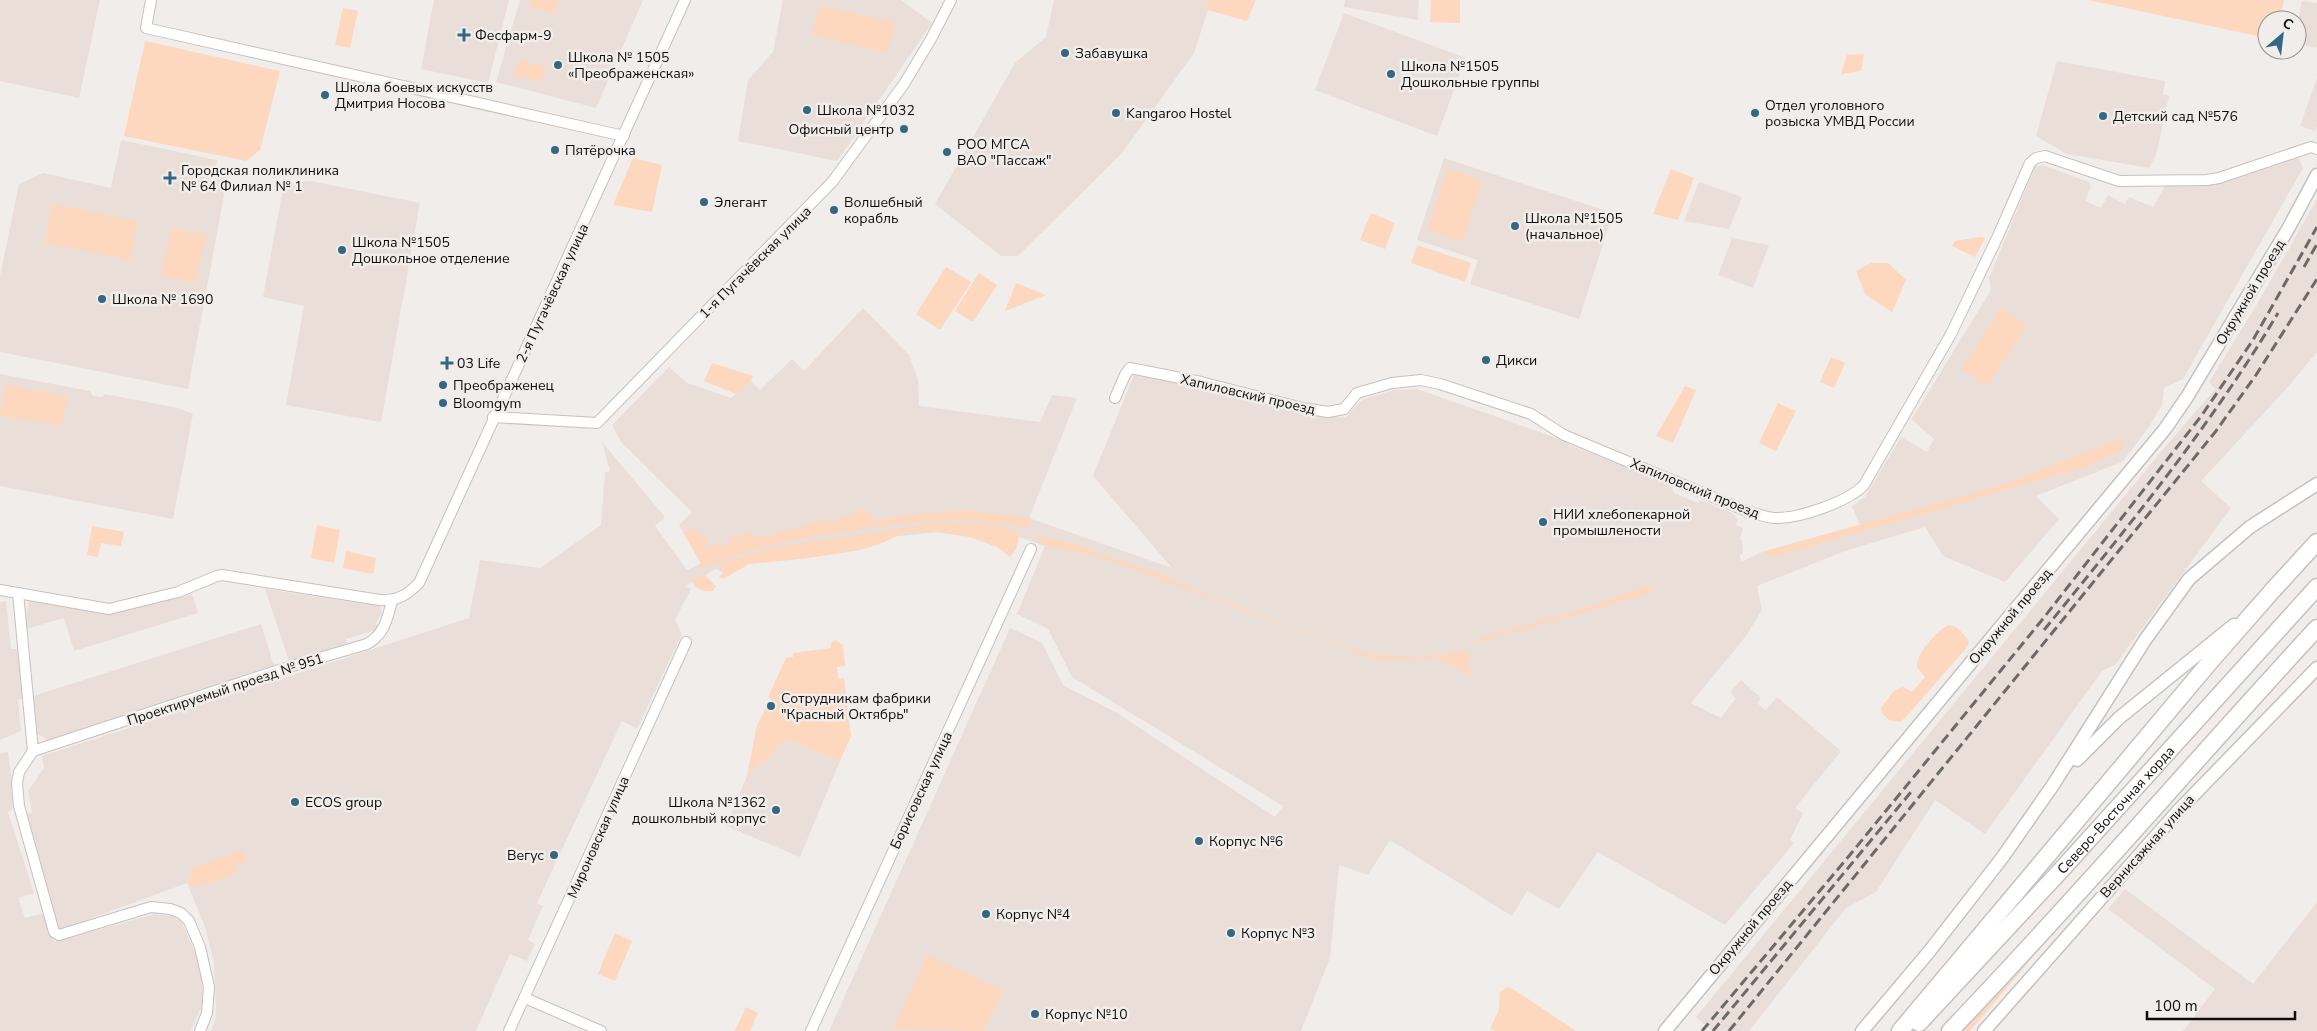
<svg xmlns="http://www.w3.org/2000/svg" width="2317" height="1031" font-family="'Nunito Sans',sans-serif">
	<rect width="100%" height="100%" fill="#f1edea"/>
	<g fill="#eadfd8">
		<path d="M0,0H100L79,98L0,81Z"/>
		<path d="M434,0H509L488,83L421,69Z"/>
		<path d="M520,0H643L596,108L496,82Z"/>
		<path d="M783,0H901L932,23L837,161L738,141L748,80L773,52Z"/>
		<path d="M1054,0H1205L1208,10L1194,53L1122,153L1018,256H1001L935,204L1015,63L1046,37Z"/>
		<path d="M1345,0H1419L1418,20L1344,7Z"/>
		<path d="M2302,1L2317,3V48L2297,44V27Z"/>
		<path d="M1344,13L1466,58L1437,136L1315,90Z"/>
		<path d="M2057,61L2165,81L2163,94L2169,96L2156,155L2149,168L2067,154L2036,136Z"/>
		<path d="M2317,78V126L2315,131L2300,126Z"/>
		<path d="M121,140L217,160L215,172L228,174L188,389L0,352V276L19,184L43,173L111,188Z"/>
		<path d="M2298,157L2303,168L2183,379L2164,388L2162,405L2149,427L2122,462L2036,496L2059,519L2005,582L1943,556L1925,527L1845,551L1757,586L1762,610L1746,636L1691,703L1721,718L1736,698L1730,692L1741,680L1761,698L1757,703L1766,710L1777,697L1841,751L1795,808L1803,813L1790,840L1794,843L1725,925L1598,852L1559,909L1527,891L1512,916L1390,840L1368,875L1339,865L1330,958L1301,1031H829L1010,628L1042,643L1063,685L1117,713L1275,817L1283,806L1072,677L1048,629L1017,614L1045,546L1011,534L968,529L776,549L724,573L716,569L686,586L691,589L675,620L682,634L637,729L622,721L537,903L543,906L528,940L535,944L527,961L510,954L476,1031H211L215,1021L216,1009L214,962L205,927L187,883L51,933L54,942L155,914L171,916L181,921L200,963L203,1003L191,1031H0V751L1,753L8,752L13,789L12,810L8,812L34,893L18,898L25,918L48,912L26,814L32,812L28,791L44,768L42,756L469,618L480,560L540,568L601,525L605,472L610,471L602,442L665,517L655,526L687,570L701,563L679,525L692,512L621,442L612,425L669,367L687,383L731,398L751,381L760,390L792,359L804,371L863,308L909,355L918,380L919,406L1040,422L1052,395L1077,398L1029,518L1172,568L1093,476L1134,375L1193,386L1305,413L1346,418L1356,405L1364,399L1395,390L1417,389L1568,442L1569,445L1671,484L1674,493L1698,503L1700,500L1732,513L1738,519L1736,525L1743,528L1740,540H1742L1743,554L1740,555L1741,562L1762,552L1860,525L1852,506L1865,497L1901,437L1927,452L1934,439L1911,419L1920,406L1991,290L1989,278L2035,167L2042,165L2089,182L2091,187L2085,201L2101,208L2108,195L2125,204L2129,197L2153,207L2166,184L2206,186Z"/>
		<path d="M1444,158L1613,213L1579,319L1470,284L1478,260L1417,240Z"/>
		<path d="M311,181L420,203L381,422L286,405L304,306L263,297L284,183Z"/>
		<path d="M1699,182L1742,197L1729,229L1684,221Z"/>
		<path d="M2317,199V352L2287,388L2201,481L2231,508L2115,665L2102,671L1985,834L1935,800L1876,892L1846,908L1749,1031H1712L1696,1017L2159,454L2215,389L2209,382L2256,306Z"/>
		<path d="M1732,238L1769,245L1753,288L1718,275Z"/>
		<path d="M0,374L90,391L93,396L102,397L105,394L178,408L193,414L173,519L0,486Z"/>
		<path d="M265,589L380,606L382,613L376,623L379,629L346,639L348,646L289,661Z"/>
		<path d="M192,594L198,613L74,651L64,618L26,629L25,625L29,599L112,614Z"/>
		<path d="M6,601L11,649H18L24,698L18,700L21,731L0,740V602Z"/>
		<path d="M261,624L274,666L51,742L36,733L33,696Z"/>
		<path d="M787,739L840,761L800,857L726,826L747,776Z"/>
		<path d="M2125,889L2253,984L2317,902V1031H2183L2215,989L2108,909Z"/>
	</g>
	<g fill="#fdd7be">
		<path d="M531,0H559L554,14L529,6Z"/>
		<path d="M1205,0H1256L1247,21L1208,10Z"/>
		<path d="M1431,0H1460V23L1430,22Z"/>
		<path d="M2088,0H2284L2280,20H2267V38Z"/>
		<path d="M819,6L895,22L888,52L812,35Z"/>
		<path d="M343,8L358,11L350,48L335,45Z"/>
		<path d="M145,41L280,71L260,150L246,161L124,136Z"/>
		<path d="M1864,54L1861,71L1841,74L1847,55Z"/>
		<path d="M518,60L546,67L541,82L514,75Z"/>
		<path d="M633,158L662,165L652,212L613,205Z"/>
		<path d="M1447,169L1482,180L1463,241L1428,230Z"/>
		<path d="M1671,169L1694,178L1678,220L1653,214Z"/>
		<path d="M52,204L138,221L130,260L45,243Z"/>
		<path d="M1371,213L1395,223L1385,249L1360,240Z"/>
		<path d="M171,228L206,235L196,283L161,276Z"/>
		<path d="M1980,237L1985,238L1975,257L1952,246L1955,241Z"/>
		<path d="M1417,245L1471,263L1465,282L1411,263Z"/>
		<path d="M1871,263H1888L1906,280L1892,312L1866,295L1856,271Z"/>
		<path d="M946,267L971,282L940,330L916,314Z"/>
		<path d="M979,273L997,285L973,322L955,311Z"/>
		<path d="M1016,283L1046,295L1005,311Z"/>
		<path d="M2001,308L2027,325L1987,386L1961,369Z"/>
		<path d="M1831,357L1845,363L1834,388L1820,382Z"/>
		<path d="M712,363L753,376L751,381L736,394L704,381Z"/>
		<path d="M6,385L68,396L62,426L0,415Z"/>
		<path d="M1685,386L1696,390L1673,443L1656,436Z"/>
		<path d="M1778,403L1796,411L1776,451L1759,443Z"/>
		<path d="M2123,437L2122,450L2085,467L1773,557L1762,552L2009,483Z"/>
		<path d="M864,509L872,515L871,521L922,513L966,510L1028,518L1031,517L1028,528C960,514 904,522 836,533C790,540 747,548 705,568L702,567C701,561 687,540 683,532L694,529L708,540L705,546L707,549L713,544L720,546L728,544L733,536L750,533L756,538L822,521H835Z"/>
		<path d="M930,524C958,524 991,521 1018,531C1020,542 1017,549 1010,557L997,547L970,537L936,532H903L885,542L861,550L809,558L749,564L725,578H719L724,569L718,567L722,563L775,547Z"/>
		<path d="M317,525L340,530L334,563L311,558Z"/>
		<path d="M92,526L124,532L121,546L101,543L98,557L87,555Z"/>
		<path d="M1036,535L1073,544L1151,571L1220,600L1349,649L1377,655L1420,657L1468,651L1470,655L1467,660L1471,676L1439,658L1383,660L1365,656L1101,557L1045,546Z"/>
		<path d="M346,551L376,558L373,574L343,568Z"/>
		<path d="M704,574L716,586L713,591C704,592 696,590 691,581Z"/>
		<path d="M1642,587L1652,589L1649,594L1482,641L1468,642L1599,604Z"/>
		<path d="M1949,625L1958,628L1969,641L1968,646L1905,718L1899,722L1889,720L1882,713L1881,708L1894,691L1903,687L1912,692L1925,677L1917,667C1915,655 1938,629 1949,625Z"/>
		<path d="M835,640L843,645L845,666L837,667L838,679L844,678L851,736L840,761L787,739L747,776L757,725L771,699L768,697L786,658L793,657V653L831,648V643Z"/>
		<path d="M241,850L246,856L245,862L238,866L231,876L194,887L189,882L193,868Z"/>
		<path d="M615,933L632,941L615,981L598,974Z"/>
		<path d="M927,955L1003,990L984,1031L893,1029Z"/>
		<path d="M2033,957L1970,1031H1962Z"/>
		<path d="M1507,987L1513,989L1576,1031H1495L1490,1028L1499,1010L1500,992Z"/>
		<path d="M746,1007L758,1013L750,1031H735Z"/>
	</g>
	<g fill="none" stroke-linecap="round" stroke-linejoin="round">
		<defs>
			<g id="minor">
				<path d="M151,0L146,28L624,136"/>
				<path d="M1115,398L1125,375L1130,368L1201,382L1303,408L1328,412L1344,409L1357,393L1392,383L1421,380L1440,384L1531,414L1564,435L1744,510C1754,513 1764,517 1774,518C1798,519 1848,502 1864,485L1951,334L1998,236L2030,163L2036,158L2045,156L2119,181L2207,180L2219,178L2311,147L2317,149"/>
				<path d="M493,417L597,423L833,181L904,84L931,39L951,0"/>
				<path d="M0,590L109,609L178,592L217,576L222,575L380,600C398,601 407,595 419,583L685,0"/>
				<path d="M18,593L33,751L19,772L17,783L19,806L54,932L59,935L151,907L170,909L181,913L189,921L200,947L209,987L207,1013L200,1031"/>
				<path d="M33,751L282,669L367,644C385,634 387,619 392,601"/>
				<path d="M525,998L601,1031"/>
				<path d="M509,1031L686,642"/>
				<path d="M811,1031L1031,549"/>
			</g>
			<g id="tertiary">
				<path d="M2077,760L2119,718L2234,625"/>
				<path d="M1665,1031L2165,429L2187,397L2288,229L2317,175"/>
				<path d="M1862,1031L1928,953L2002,858L2053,785L2145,640L2189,579L2250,527L2317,484"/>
				<path d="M1984,1031L2178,811L2317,668"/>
			</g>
			<g id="primary">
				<path id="s1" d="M1919,1023L2063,868L2317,587"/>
				<path d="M1900,1031L2209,663L2273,590L2317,542"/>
				<path d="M1950,1031C2076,900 2194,761 2317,628"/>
			</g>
		</defs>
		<use href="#minor" stroke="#c5c1bf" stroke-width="12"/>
		<use href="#tertiary" stroke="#c5c1bf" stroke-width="15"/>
		<use href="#primary" stroke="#c5c1bf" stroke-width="19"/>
		<use href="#minor" stroke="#fff" stroke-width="10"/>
		<use href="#tertiary" stroke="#fff" stroke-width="12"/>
		<use href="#primary" stroke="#fff" stroke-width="16"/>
		<g stroke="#6c6a68" stroke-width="3" stroke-dasharray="10 5" stroke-linecap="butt">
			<path d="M2304,267L2317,244"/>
			<path d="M2044,630C2127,528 2211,426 2278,313"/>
			<path d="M1702,1031L1849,856L2042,620L2202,415L2253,340L2317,227"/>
			<path d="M1713,1031L1911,792"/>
			<path d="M1729,1031L2216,431L2256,375L2317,279"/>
		</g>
	</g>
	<g fill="#346784" stroke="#f1edea" stroke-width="2">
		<path d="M461.5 27.5h5v5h5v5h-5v5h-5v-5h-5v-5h5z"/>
		<circle cx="1065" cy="53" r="5"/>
		<circle cx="558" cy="65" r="5"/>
		<circle cx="1391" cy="74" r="5"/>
		<circle cx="325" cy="95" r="5"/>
		<circle cx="807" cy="110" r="5"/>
		<circle cx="1116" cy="113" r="5"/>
		<circle cx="1755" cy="113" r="5"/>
		<circle cx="2103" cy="116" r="5"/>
		<circle cx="904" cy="129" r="5"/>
		<circle cx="555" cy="150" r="5"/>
		<circle cx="947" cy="152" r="5"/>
		<path d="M167.5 170.5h5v5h5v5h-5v5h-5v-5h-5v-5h5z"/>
		<circle cx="704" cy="202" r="5"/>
		<circle cx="834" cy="210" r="5"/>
		<circle cx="1515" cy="226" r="5"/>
		<circle cx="342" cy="250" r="5"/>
		<circle cx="102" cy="299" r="5"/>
		<circle cx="1486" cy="360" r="5"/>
		<path d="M444.5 355.5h5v5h5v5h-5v5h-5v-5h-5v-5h5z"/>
		<circle cx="443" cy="385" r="5"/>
		<circle cx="443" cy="403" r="5"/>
		<circle cx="1543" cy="522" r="5"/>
		<circle cx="771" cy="706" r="5"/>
		<circle cx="295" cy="802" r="5"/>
		<circle cx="776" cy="810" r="5"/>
		<circle cx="1199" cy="841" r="5"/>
		<circle cx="554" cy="855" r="5"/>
		<circle cx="986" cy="914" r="5"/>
		<circle cx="1231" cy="933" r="5"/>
		<circle cx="1035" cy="1014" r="5"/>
	</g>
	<g text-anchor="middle" stroke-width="5" stroke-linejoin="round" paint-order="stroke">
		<g font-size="14" fill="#0f0d0c" stroke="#f1edea" text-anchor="start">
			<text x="475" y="40">Фесфарм-9</text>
			<text x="1075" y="58">Забавушка</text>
			<text x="568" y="62">Школа № 1505<tspan x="568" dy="16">«Преображенская»</tspan></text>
			<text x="1401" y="71">Школа №1505<tspan x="1401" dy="16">Дошкольные группы</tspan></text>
			<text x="335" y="92">Школа боевых искусств<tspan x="335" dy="16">Дмитрия Носова</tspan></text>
			<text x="1765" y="110">Отдел уголовного<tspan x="1765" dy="16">розыска УМВД России</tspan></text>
			<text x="817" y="115">Школа №1032</text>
			<text x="1126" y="118">Kangaroo Hostel</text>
			<text x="2113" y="121">Детский сад №576</text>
			<text x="894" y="134" text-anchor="end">Офисный центр</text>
			<text x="957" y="149">РОО МГСА<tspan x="957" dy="16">ВАО "Пассаж"</tspan></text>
			<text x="565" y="155">Пятёрочка</text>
			<text x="181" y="175">Городская поликлиника<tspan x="181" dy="16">№ 64 Филиал № 1</tspan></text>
			<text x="714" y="207">Элегант</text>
			<text x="844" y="207">Волшебный<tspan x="844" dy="16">корабль</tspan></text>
			<text x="1525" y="223">Школа №1505<tspan x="1525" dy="16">(начальное)</tspan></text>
			<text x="352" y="247">Школа №1505<tspan x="352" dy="16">Дошкольное отделение</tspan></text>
			<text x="112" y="304">Школа № 1690</text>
			<text x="1496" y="365">Дикси</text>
			<text x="457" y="368">03 Life</text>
			<text x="453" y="390">Преображенец</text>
			<text x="453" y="408">Bloomgym</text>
			<text x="1553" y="519">НИИ хлебопекарной<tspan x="1553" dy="16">промышлености</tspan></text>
			<text x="781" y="703">Сотрудникам фабрики<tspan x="781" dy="16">"Красный Октябрь"</tspan></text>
			<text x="305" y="807">ECOS group</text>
			<text x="766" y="807" text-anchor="end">Школа №1362<tspan x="766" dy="16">дошкольный корпус</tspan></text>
			<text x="1209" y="846">Корпус №6</text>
			<text x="544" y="860" text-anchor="end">Вегус</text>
			<text x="996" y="919">Корпус №4</text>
			<text x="1241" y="938">Корпус №3</text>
			<text x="1045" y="1019">Корпус №10</text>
		</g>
		<g font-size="14" fill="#0f0d0c" stroke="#f1edea">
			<text transform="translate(755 262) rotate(-45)" y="5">1-я Пугачёвская улица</text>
			<text transform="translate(2250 292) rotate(-59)" y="5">Окружной проезд</text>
			<text transform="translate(552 293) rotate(-65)" y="5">2-я Пугачёвская улица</text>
			<text transform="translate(1248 394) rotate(13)" y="5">Хапиловский проезд</text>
			<text transform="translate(1695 488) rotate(22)" y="5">Хапиловский проезд</text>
			<text transform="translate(2010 616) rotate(-50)" y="5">Окружной проезд</text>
			<text transform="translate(225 689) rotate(-18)" y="5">Проектируемый проезд № 951</text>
			<text transform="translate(921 790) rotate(-65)" y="5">Борисовская улица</text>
			<text dy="5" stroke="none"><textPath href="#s1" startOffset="290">Северо-Восточная хорда</textPath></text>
			<text transform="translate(598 837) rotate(-66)" y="5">Мироновская улица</text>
			<text transform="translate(2147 846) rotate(-48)" y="5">Вернисажная улица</text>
			<text transform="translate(1750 927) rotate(-50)" y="5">Окружной проезд</text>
		</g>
	</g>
	<g transform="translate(2282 35) rotate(28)"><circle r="24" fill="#f1edea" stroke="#979391"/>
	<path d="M0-4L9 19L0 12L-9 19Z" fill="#346784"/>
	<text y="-8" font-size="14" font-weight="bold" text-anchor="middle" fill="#0f0d0c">С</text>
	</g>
	<path d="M2147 1011v8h148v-8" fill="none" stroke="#0f0d0c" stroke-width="2.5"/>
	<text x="2154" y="1011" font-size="15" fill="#0f0d0c" stroke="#f1edea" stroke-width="4" paint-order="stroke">100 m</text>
</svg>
